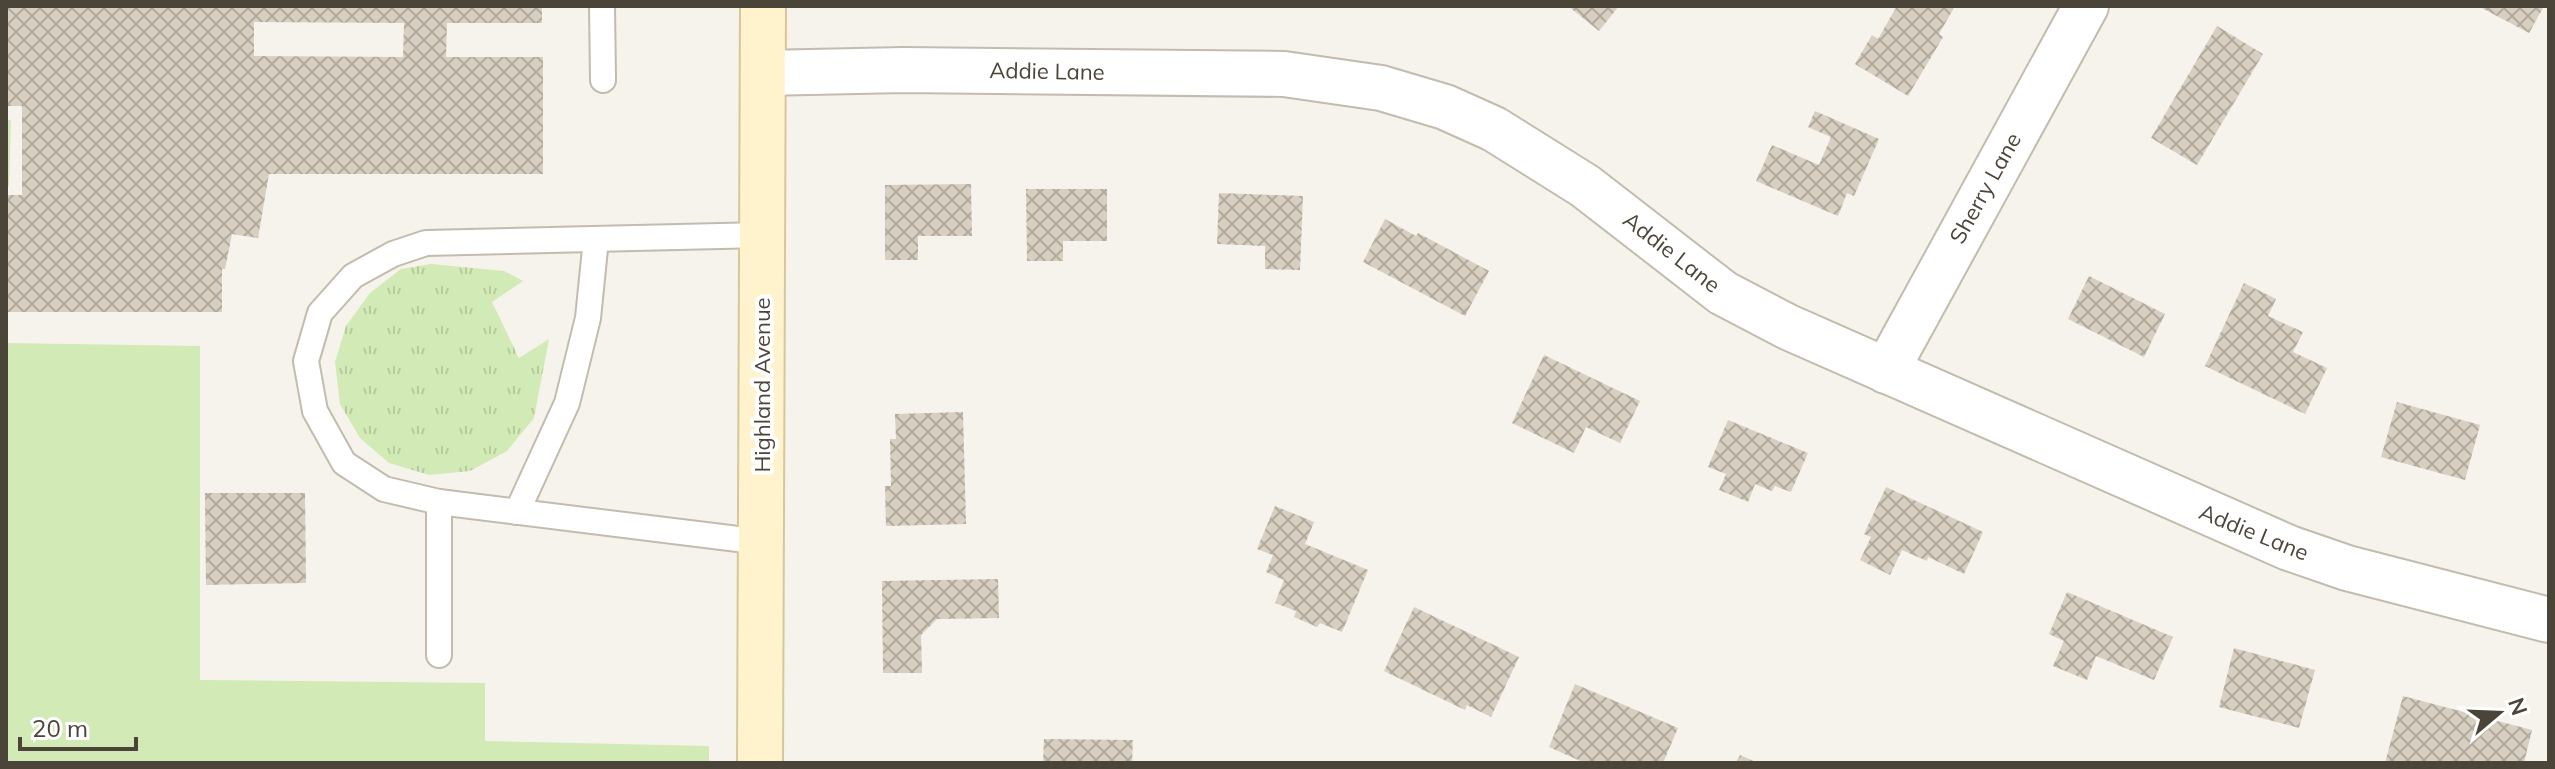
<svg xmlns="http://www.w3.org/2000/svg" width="2555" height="769" font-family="Mulish,sans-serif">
	<defs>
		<pattern id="grass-tufts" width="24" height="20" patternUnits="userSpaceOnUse" patternTransform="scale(2)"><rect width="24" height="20" fill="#d2eab5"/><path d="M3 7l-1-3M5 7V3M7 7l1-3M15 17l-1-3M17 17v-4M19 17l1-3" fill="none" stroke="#b6ca9c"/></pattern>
		<pattern id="building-cross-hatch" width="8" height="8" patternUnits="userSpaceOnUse" patternTransform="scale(2)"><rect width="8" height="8" fill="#d8cfc1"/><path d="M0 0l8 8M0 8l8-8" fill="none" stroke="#b1aa9e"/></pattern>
	</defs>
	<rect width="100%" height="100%" fill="#f6f3ec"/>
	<path fill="url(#grass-tufts)" d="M431,264L504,271L523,281L492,302L519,358L549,339L534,418L507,451L470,471L429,475L389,463L360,438L340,404L335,362L346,326L370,293L401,269Z"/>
	<g fill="#d2eab5">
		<path d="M6,120H11L9,186H6Z"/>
		<path d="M6,343L200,346V680L485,683V741L709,746V763H6Z"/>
	</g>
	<g fill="url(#building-cross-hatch)" fill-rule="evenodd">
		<path d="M6,6H542V23H447L446,57H543V174H269L258,238L232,234L225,269H222V312H6V195H22V106H6ZM254,22L404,23L403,57L254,56Z"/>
		<path d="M1568,6H1619L1599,31Z"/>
		<path d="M1897,6H1955L1939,34L1943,37L1908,96L1855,64L1872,35L1878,39Z"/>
		<path d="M2478,6H2544L2529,33Z"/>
		<path d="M2217,26L2263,54L2197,165L2151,138Z"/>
		<path d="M1815,111L1879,139L1854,196L1847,193L1838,216L1756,181L1772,145L1819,165L1831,137L1808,127Z"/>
		<path d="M971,184L972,236H918V260H885V185Z"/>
		<path d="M1026,189H1107V241H1063V261H1027Z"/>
		<path d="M1219,193L1303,196L1300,270L1265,269V246L1217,244Z"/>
		<path d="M1385,219L1416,236L1418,233L1489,271L1465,316L1363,262Z"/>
		<path d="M2089,276L2165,314L2144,357L2068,319Z"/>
		<path d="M2244,283L2276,299L2268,316L2303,332L2293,352L2327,368L2305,414L2205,366Z"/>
		<path d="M1544,355L1640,401L1620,443L1586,427L1574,453L1512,423Z"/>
		<path d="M2397,402L2480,425L2465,480L2381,457Z"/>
		<path d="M963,412L966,524L886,526L885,486H891L890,439H896L895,414Z"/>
		<path d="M1728,420L1808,453L1791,492L1775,486L1772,491L1755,484L1748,502L1719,490L1726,474L1708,467Z"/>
		<path d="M1886,487L1983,532L1964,574L1928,557L1927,561L1902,550L1890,575L1860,560L1871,537L1864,534Z"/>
		<path d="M205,493H305L306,583L206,585Z"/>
		<path d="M1275,506L1314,522L1305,544L1368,570L1342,632L1320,623L1317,627L1294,617L1296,611L1275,603L1284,580L1266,572L1273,555L1257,549Z"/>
		<path d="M998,579L999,618L937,619L921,635L922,673H883L882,581Z"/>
		<path d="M2067,592L2173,637L2154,680L2096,656L2087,680L2053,666L2064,641L2049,634Z"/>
		<path d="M1414,607L1519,657L1491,717L1467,705L1465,710L1384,671Z"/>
		<path d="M2234,648L2315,670L2299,728L2219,707Z"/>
		<path d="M1575,684L1678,728L1663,763H1585L1549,747Z"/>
		<path d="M2403,696L2532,730L2524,763H2385Z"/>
		<path d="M1044,739L1133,740L1132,763H1043Z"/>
		<path d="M1740,755L1758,763H1736Z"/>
	</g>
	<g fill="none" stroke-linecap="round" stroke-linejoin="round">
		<defs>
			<g id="lane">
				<path d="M602,6L603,80"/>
				<path d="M439,502V655"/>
				<path d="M517,512L567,403L588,318L596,239"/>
				<path d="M762,542L439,502L384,489L344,463L315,411L306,361L320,313L353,276L393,254L426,243L763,235"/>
			</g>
			<g id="street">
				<path d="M763,73L904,70L1284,74L1381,88L1445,107L1494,129L1585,186L1723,293L1788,327L2289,548L2347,568L2549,620"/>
				<path d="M1886,371L2086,6"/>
			</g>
			<path id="secondary" d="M760,763L763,6"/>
		</defs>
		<use href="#lane" stroke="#c2bbae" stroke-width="28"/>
		<use href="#street" stroke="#c2bbae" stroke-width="48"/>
		<use href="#secondary" stroke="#d6c79b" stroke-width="48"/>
		<use href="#lane" stroke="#fff" stroke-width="24"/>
		<use href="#street" stroke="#fff" stroke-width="44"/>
		<use href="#secondary" stroke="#fff3cd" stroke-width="44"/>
	</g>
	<g text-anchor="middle" stroke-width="8" stroke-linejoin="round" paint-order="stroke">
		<g font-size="22" fill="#4b4439" stroke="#fff">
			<text transform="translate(1047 71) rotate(1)" y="8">Addie Lane</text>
			<text transform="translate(1985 188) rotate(-61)" y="8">Sherry Lane</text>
			<text transform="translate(1672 252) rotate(38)" y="8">Addie Lane</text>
			<text transform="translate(762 385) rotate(-90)" y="8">Highland Avenue</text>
			<text transform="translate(2254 532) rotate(22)" y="8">Addie Lane</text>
		</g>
	</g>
	<rect width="2555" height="769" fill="none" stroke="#4b4439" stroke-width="16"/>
	<g transform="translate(2499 713) rotate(71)" stroke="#ffffff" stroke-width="6" paint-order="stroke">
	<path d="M0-6L14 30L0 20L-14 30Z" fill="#4b4439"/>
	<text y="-12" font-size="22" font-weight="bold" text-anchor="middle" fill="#4b4439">N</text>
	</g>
	<path d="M20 737v12h116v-12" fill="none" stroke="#4b4439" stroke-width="4"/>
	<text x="32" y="737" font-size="24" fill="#4b4439" stroke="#ffffff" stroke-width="6" paint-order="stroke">20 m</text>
</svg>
